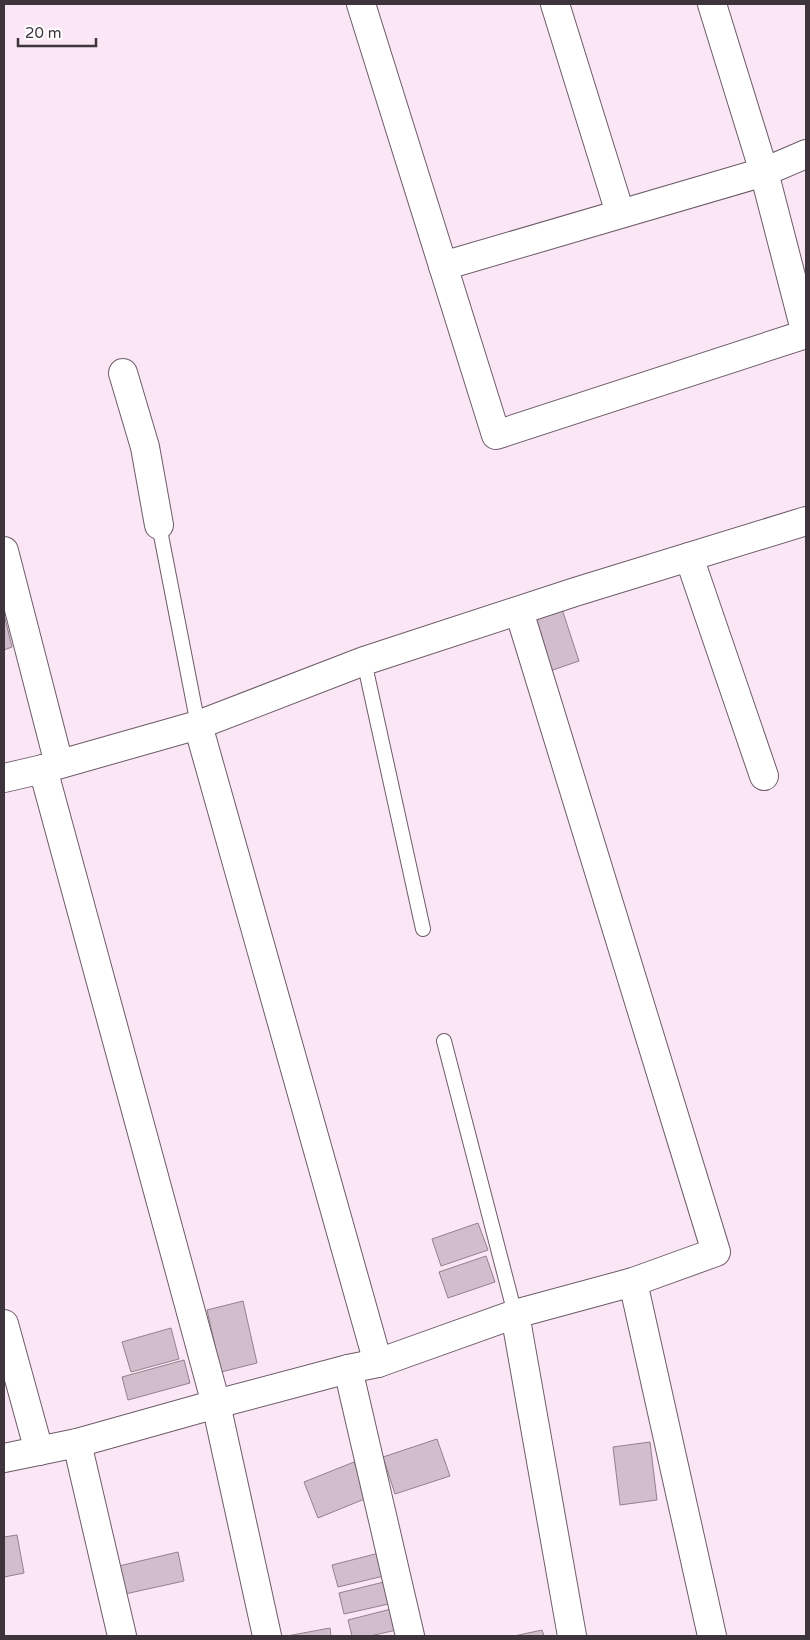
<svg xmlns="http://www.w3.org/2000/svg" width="810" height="1640" font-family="'Varela Round',sans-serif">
	<rect width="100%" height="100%" fill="#fae6f4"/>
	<g fill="#d1bdcb" stroke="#93818e">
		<path d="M561,606L579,661L547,672L528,617Z"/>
		<path d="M4,614L12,647L4,650Z"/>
		<path d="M478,1223L488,1250L441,1266L432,1239Z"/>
		<path d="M486,1256L495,1282L448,1298L439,1272Z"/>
		<path d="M243,1301L257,1363L221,1372L207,1310Z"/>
		<path d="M171,1328L179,1359L131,1372L122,1342Z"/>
		<path d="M184,1360L190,1383L128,1400L122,1377Z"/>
		<path d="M437,1439L450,1476L395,1494L383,1457Z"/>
		<path d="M650,1442L657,1500L620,1505L613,1447Z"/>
		<path d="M354,1462L367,1498L318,1518L304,1482Z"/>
		<path d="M17,1535L24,1573L4,1577V1537Z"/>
		<path d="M178,1552L184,1581L125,1594L119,1566Z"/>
		<path d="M383,1552L388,1575L338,1587L332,1565Z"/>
		<path d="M388,1581L393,1603L344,1614L339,1593Z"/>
		<path d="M395,1608L401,1629L370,1636H352L348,1620Z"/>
		<path d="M330,1628L331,1636H287Z"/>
		<path d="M542,1630L544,1636H514Z"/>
	</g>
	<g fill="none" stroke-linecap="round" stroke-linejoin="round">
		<defs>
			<g id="service">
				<path d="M159,525L198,725"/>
				<path d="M364,661L423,929"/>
				<path d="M444,1041L515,1314"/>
			</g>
			<g id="minor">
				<path d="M361,4L496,435L806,334"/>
				<path d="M555,4L620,213"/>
				<path d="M712,4L764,172L806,334"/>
				<path d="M443,266L764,172L806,154"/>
				<path d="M123,373L145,447L159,525"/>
				<path d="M4,551L59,764"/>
				<path d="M689,557L764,776"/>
				<path d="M198,725L378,1363"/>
				<path d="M43,769L216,1404L267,1636"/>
				<path d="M4,778L43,769L198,725L364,661L575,592L806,521"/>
				<path d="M633,1282L712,1636"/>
				<path d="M515,1314L572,1636"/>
				<path d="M4,1324L39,1451"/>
				<path d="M348,1369L410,1636"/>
				<path d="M77,1443L122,1636"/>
				<path d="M4,1458L77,1443L216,1404L348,1369L378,1363L515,1314L633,1282L716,1252L519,611"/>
			</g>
		</defs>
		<use href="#service" stroke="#6d5c69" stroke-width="16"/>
		<use href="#minor" stroke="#6d5c69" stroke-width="30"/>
		<use href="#service" stroke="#fff" stroke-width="14"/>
		<use href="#minor" stroke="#fff" stroke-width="28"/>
	</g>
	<rect width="810" height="1640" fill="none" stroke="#3d353b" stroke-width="10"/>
	<path d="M18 38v8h78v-8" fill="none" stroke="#3d353b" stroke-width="2.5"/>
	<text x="25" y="38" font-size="15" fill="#3d353b" stroke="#ffffff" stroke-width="4" paint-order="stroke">20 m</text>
</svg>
